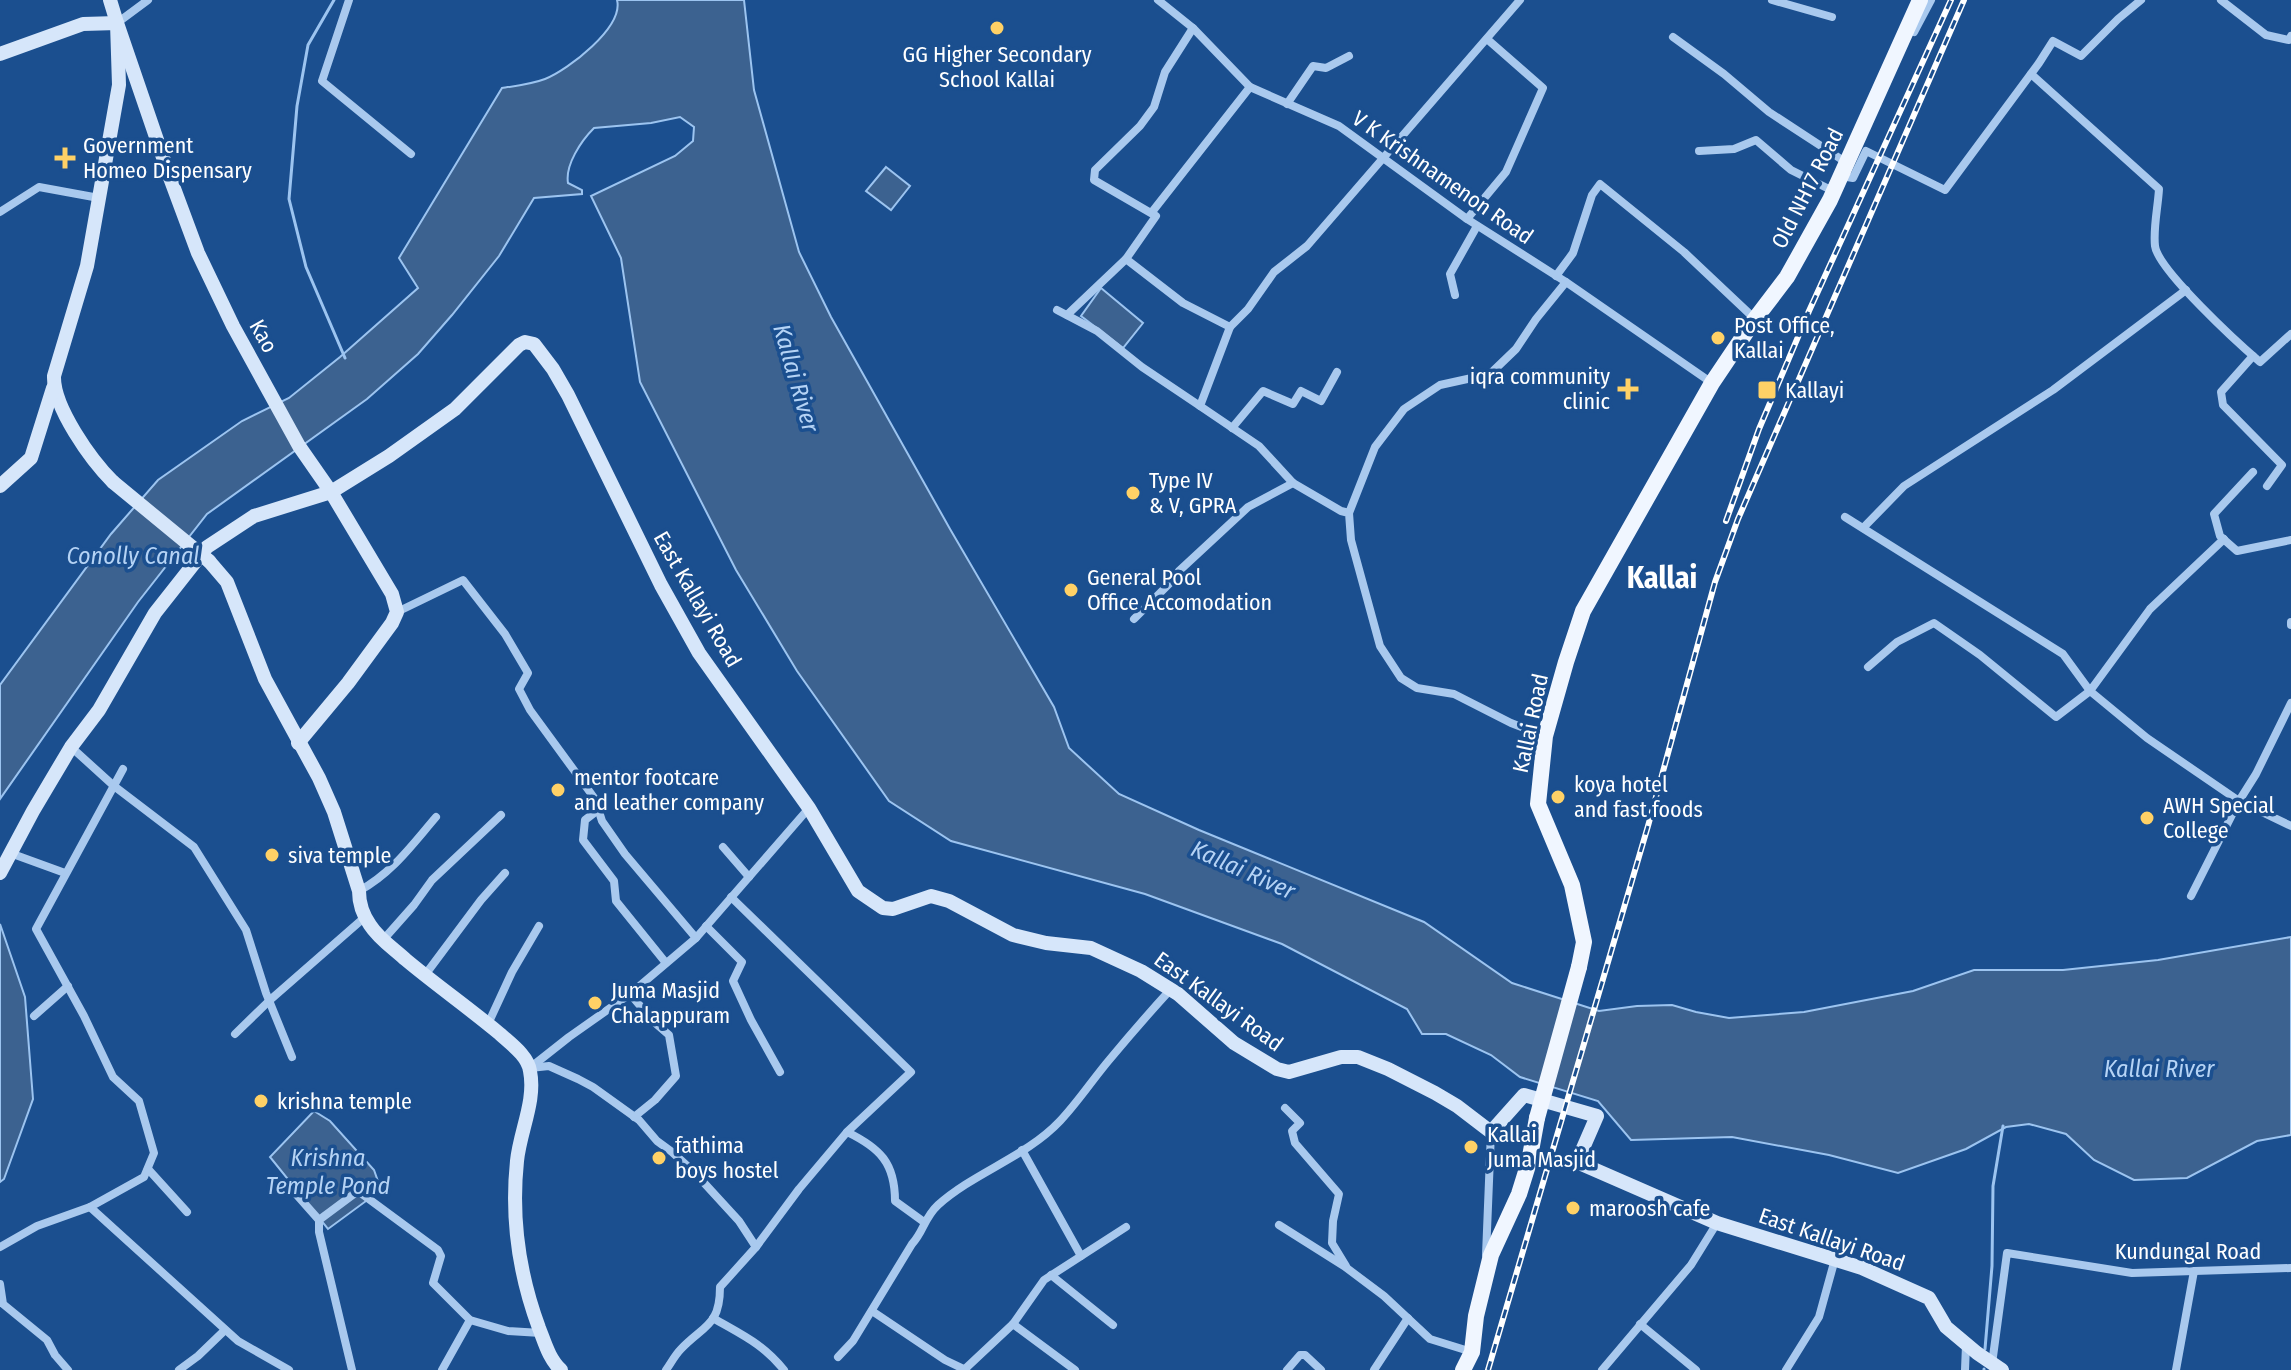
<svg xmlns="http://www.w3.org/2000/svg" width="2291" height="1370" font-family="'Fira Sans Condensed',sans-serif">
	<rect width="100%" height="100%" fill="#1b4f8f"/>
	<g fill="#3c6290" stroke="#9cc4f0" stroke-width="2">
		<path d="M617,0H744L754,90L799,252L831,317L950,529L1054,707L1069,748L1119,794L1199,830L1424,922L1512,983L1599,1011L1637,1006L1672,1005L1696,1012L1729,1018L1804,1012L1913,991L1974,970H2063L2158,960L2291,937V1135L2257,1141L2187,1178L2134,1180L2094,1160L2066,1134L2029,1124L2006,1127L1966,1149L1898,1173L1829,1155L1732,1137L1631,1140L1598,1101L1520,1077L1491,1055L1446,1034H1422L1407,1009L1282,944L1145,894L951,841L889,801L797,671L736,570L640,382L621,258L591,196L675,156L693,141L694,127L680,117L651,123L594,128C581,141 565,165 568,183L582,190V194L534,198L499,256L452,315L418,354L367,399L207,514L138,602L0,799V685L111,534L158,480L242,421L289,398L340,357L418,288L399,258L502,88C516,86 532,84 545,79C568,70 624,27 617,0Z"/>
		<path d="M886,167L910,186L891,210L866,191Z"/>
		<path d="M1101,288L1143,323L1123,348L1081,316Z"/>
		<path d="M0,924L25,997L33,1099L4,1179L0,1182Z"/>
		<path d="M314,1111L330,1121L374,1170L381,1190L328,1229L270,1157Z"/>
	</g>
	<g fill="none" stroke-linecap="round" stroke-linejoin="round">
		<g stroke="#9cc4f0" stroke-width="3">
			<path d="M334,0L308,45L297,106L289,199L306,267L345,358"/>
			<path d="M1985,1349L1992,1266L1993,1186L2003,1126"/>
			<path d="M1984,1370V1369"/>
		</g>
		<g stroke="#a9c9ee" stroke-width="8">
			<path d="M349,0L322,81L411,154"/>
			<path d="M1158,0L1193,28L1250,87L1339,126L1467,219L1566,282L1712,383"/>
			<path d="M1772,0L1832,17"/>
			<path d="M2221,0L2266,35L2289,40L2291,36"/>
			<path d="M117,23L148,0"/>
			<path d="M1193,28L1165,72L1154,107L1140,126L1095,170L1094,180L1156,216L1126,259L1183,303L1230,327L1200,406L1259,446L1293,483L1341,511L1349,513L1351,540L1380,646L1401,678L1417,688L1454,694L1511,723L1545,736"/>
			<path d="M1914,32L1931,0"/>
			<path d="M1673,37L1724,74L1769,112L1847,163"/>
			<path d="M2031,74L2159,189C2158,207 2153,228 2155,246C2158,270 2239,344 2260,362L2291,334"/>
			<path d="M1287,104L1313,66L1326,68L1349,56"/>
			<path d="M1699,151L1734,149L1756,140L1791,170L1833,191"/>
			<path d="M1841,176L1853,178L1866,151L1945,190L2039,63L2053,41L2081,56L2118,19L2141,0"/>
			<path d="M0,212L39,187L99,198"/>
			<path d="M1152,212L1250,87"/>
			<path d="M1467,219L1506,172L1543,88L1487,39"/>
			<path d="M1556,276L1573,253L1592,195L1600,184L1684,252L1755,319"/>
			<path d="M1455,295L1450,274L1477,226"/>
			<path d="M1057,310L1097,331L1142,367L1200,406"/>
			<path d="M1067,315L1126,259"/>
			<path d="M1230,327L1248,309L1274,272L1307,246L1520,0"/>
			<path d="M2253,356L2221,392L2223,405L2282,465L2267,486"/>
			<path d="M1232,428L1263,391L1293,404L1301,391L1321,401L1337,372"/>
			<path d="M2253,472L2214,514L2220,536L2237,551L2291,540"/>
			<path d="M1349,513L1375,447L1404,409L1440,385L1490,374L1516,349L1536,319L1566,282"/>
			<path d="M1845,517L2063,654L2090,691L2150,609L2224,539"/>
			<path d="M1863,528L1904,486L2053,390L2186,290"/>
			<path d="M397,612L463,580L505,634L528,673L519,689L530,710L595,799L602,821L625,854L696,938"/>
			<path d="M1134,619L1172,581L1179,571L1248,507L1293,483"/>
			<path d="M2291,622V625"/>
			<path d="M1868,667L1897,642L1934,623L1980,655L2056,717L2090,691L2147,738L2239,801L2256,774L2291,703"/>
			<path d="M71,747L114,786L194,847L246,930L266,993L292,1057"/>
			<path d="M123,769L36,929L84,1016L113,1077L139,1101L154,1153L144,1177L90,1207L238,1341L289,1370"/>
			<path d="M598,810L585,820L583,840L614,881L616,901L666,963"/>
			<path d="M723,847L749,877"/>
			<path d="M10,853L65,873"/>
			<path d="M359,891C392,873 412,845 436,817"/>
			<path d="M2191,896L2239,801L2291,826"/>
			<path d="M731,897L911,1072L847,1132"/>
			<path d="M706,926L742,962L733,981L751,1020L780,1072"/>
			<path d="M383,940L414,905L432,880L501,815"/>
			<path d="M425,975L481,900L505,873"/>
			<path d="M630,994L654,1022L669,1035L676,1076L655,1100L634,1117"/>
			<path d="M34,1016L68,986"/>
			<path d="M488,1024L512,972L539,926"/>
			<path d="M235,1034L270,1000L365,917"/>
			<path d="M531,1067L569,1037L630,994L696,938L809,808"/>
			<path d="M530,1068L549,1066L578,1079L593,1087L639,1120L657,1141L672,1152L695,1173L739,1221L756,1247L720,1287C720,1326 704,1325 681,1349C675,1355 671,1363 666,1370"/>
			<path d="M1285,1108L1300,1123L1292,1131L1295,1143L1339,1194L1333,1221L1332,1243L1346,1266"/>
			<path d="M1022,1150L1081,1256"/>
			<path d="M148,1169L187,1212"/>
			<path d="M288,1185L319,1220V1232L352,1370"/>
			<path d="M319,1220L358,1191L438,1250L441,1256L433,1283L470,1320L508,1331L541,1333"/>
			<path d="M1279,1225L1344,1266L1384,1296L1430,1339L1472,1352"/>
			<path d="M0,1247L37,1226L90,1207"/>
			<path d="M756,1247L799,1189L847,1132C880,1148 895,1163 895,1201L924,1222"/>
			<path d="M1486,1255L1491,1132"/>
			<path d="M1051,1275L1113,1325"/>
			<path d="M0,1284L3,1304L47,1340L55,1355L68,1370"/>
			<path d="M872,1311L945,1360L966,1370"/>
			<path d="M713,1318C742,1335 762,1343 784,1370"/>
			<path d="M1013,1324L1075,1370"/>
			<path d="M1640,1324L1696,1370"/>
			<path d="M838,1357L853,1341L912,1244C924,1231 924,1218 938,1205C975,1172 1026,1157 1060,1121C1078,1102 1093,1079 1110,1059C1130,1035 1150,1012 1171,989"/>
			<path d="M1992,1364L2007,1253L2132,1273L2291,1268"/>
			<path d="M965,1369L1013,1324L1044,1280L1126,1227"/>
			<path d="M179,1370L198,1356L225,1330"/>
			<path d="M442,1370L470,1320"/>
			<path d="M1287,1370L1300,1355H1305L1321,1370"/>
			<path d="M1374,1370L1408,1318"/>
			<path d="M1602,1370L1691,1265L1717,1223"/>
			<path d="M1786,1370L1819,1317L1835,1259"/>
			<path d="M1965,1370L1966,1345"/>
			<path d="M2176,1370L2194,1271"/>
		</g>
		<g stroke="#d6e6fa" stroke-width="14">
			<path d="M110,0L117,23L119,85L87,266L54,376C53,407 91,460 113,482"/>
			<path d="M0,54L83,24L117,23L169,175L198,253L233,326L299,446L331,492L392,594L397,612L392,623L348,683L298,743"/>
			<path d="M0,486L31,458L53,388"/>
			<path d="M209,561L227,582L265,679L319,778L334,812L359,891C359,903 363,915 370,925C379,939 393,948 405,959C436,985 469,1008 500,1034C511,1044 528,1056 530,1071C536,1101 520,1131 517,1161C511,1218 519,1274 539,1328C545,1343 549,1359 561,1370"/>
			<path d="M0,873L33,811L71,747L99,710L155,613L207,547L254,516L331,492L389,456L455,409L519,345L525,342L534,344L553,369L568,395L661,585L699,653L809,808L858,891L883,908L893,909L931,896L949,901L1013,935L1046,943L1091,948L1141,971L1178,994L1234,1043L1277,1069L1289,1072L1341,1057H1358L1388,1069L1435,1093L1457,1106L1491,1132L1524,1095L1597,1116L1577,1162L1717,1223L1862,1268L1929,1298L1946,1327L1977,1353L2002,1370"/>
		</g>
		<g stroke="#f0f6ff" stroke-width="16">
			<path d="M1579,967L1584,942L1572,885L1538,804L1545,736L1566,662L1583,611L1712,383L1755,319L1787,277L1830,200L1920,0"/>
			<path d="M1463,1370L1472,1352L1476,1316L1491,1255L1519,1194L1529,1162L1537,1118"/>
		</g>
		<defs>
			<g id="rail">
				<path d="M1726,521L1759,429L1809,311L1951,0"/>
				<path d="M1488,1370L1648,826L1715,582L1738,519L1964,0"/>
			</g>
		</defs>
		<use href="#rail" stroke="#fff" stroke-width="6"/>
		<use href="#rail" stroke="#1b4f8f" stroke-width="3" stroke-dasharray="9" stroke-linecap="butt"/>
		<path stroke="#d6e6fa" stroke-width="14" d="M113,482L209,561"/>
		<path stroke="#f0f6ff" stroke-width="16" d="M1537,1118L1579,967"/>
	</g>
	<g fill="#ffd166" stroke="#1b4f8f" stroke-width="3">
		<circle cx="997" cy="28" r="8"/>
		<path d="M61 146h8v8h8v8h-8v8h-8v-8h-8v-8h8z"/>
		<circle cx="1718" cy="338" r="8"/>
		<path d="M1624 377h8v8h8v8h-8v8h-8v-8h-8v-8h8z"/>
		<rect x="1757" y="380" width="20" height="20" rx="4"/>
		<circle cx="1133" cy="493" r="8"/>
		<circle cx="1071" cy="590" r="8"/>
		<circle cx="558" cy="790" r="8"/>
		<circle cx="1558" cy="797" r="8"/>
		<circle cx="2147" cy="818" r="8"/>
		<circle cx="272" cy="855" r="8"/>
		<circle cx="595" cy="1003" r="8"/>
		<circle cx="261" cy="1101" r="8"/>
		<circle cx="1471" cy="1147" r="8"/>
		<circle cx="659" cy="1158" r="8"/>
		<circle cx="1573" cy="1208" r="8"/>
	</g>
	<g text-anchor="middle" stroke-width="7" stroke-linejoin="round" paint-order="stroke">
		<g font-size="22" fill="#fff" stroke="#1b4f8f" text-anchor="start">
			<text x="997" y="62" text-anchor="middle">GG Higher Secondary<tspan x="997" dy="25">School Kallai</tspan></text>
			<text x="83" y="153">Government<tspan x="83" dy="25">Homeo Dispensary</tspan></text>
			<text x="1734" y="333">Post Office,<tspan x="1734" dy="25">Kallai</tspan></text>
			<text x="1610" y="384" text-anchor="end">iqra community<tspan x="1610" dy="25">clinic</tspan></text>
			<text x="1785" y="398">Kallayi</text>
			<text x="1149" y="488">Type IV<tspan x="1149" dy="25">&amp; V, GPRA</tspan></text>
			<text x="1087" y="585">General Pool<tspan x="1087" dy="25">Office Accomodation</tspan></text>
			<text x="574" y="785">mentor footcare<tspan x="574" dy="25">and leather company</tspan></text>
			<text x="1574" y="792">koya hotel<tspan x="1574" dy="25">and fast foods</tspan></text>
			<text x="2163" y="813">AWH Special<tspan x="2163" dy="25">College</tspan></text>
			<text x="288" y="863">siva temple</text>
			<text x="611" y="998">Juma Masjid<tspan x="611" dy="25">Chalappuram</tspan></text>
			<text x="277" y="1109">krishna temple</text>
			<text x="1487" y="1142">Kallai<tspan x="1487" dy="25">Juma Masjid</tspan></text>
			<text x="675" y="1153">fathima<tspan x="675" dy="25">boys hostel</tspan></text>
			<text x="1589" y="1216">maroosh cafe</text>
		</g>
		<g font-size="22" fill="#fff" stroke="#1b4f8f">
			<text transform="translate(1443 177) rotate(35)" y="8">V K Krishnamenon Road</text>
			<text transform="translate(1807 188) rotate(-63)" y="8">Old NH17 Road</text>
			<text transform="translate(264 336) rotate(61)" y="8">Kao</text>
			<text transform="translate(698 599) rotate(60)" y="8">East Kallayi Road</text>
			<text transform="translate(1530 723) rotate(-78)" y="8">Kallai Road</text>
			<text transform="translate(1219 1001) rotate(36)" y="8">East Kallayi Road</text>
			<text transform="translate(1832 1239) rotate(19)" y="8">East Kallayi Road</text>
			<text x="2188" y="1259">Kundungal Road</text>
		</g>
		<g font-size="24" font-style="italic" fill="#b5d3f5" stroke="#1b4f8f">
			<text transform="translate(796 378) rotate(74)" y="8">Kallai River</text>
			<text x="133" y="564">Conolly Canal</text>
			<text transform="translate(1243 870) rotate(24)" y="8">Kallai River</text>
			<text x="2159" y="1077">Kallai River</text>
			<text x="328" y="1166">Krishna<tspan x="328" dy="28">Temple Pond</tspan></text>
		</g>
		<g font-size="30" font-weight="bold" fill="#fff" stroke="#1b4f8f">
			<text x="1662" y="588">Kallai</text>
		</g>
	</g>
</svg>
